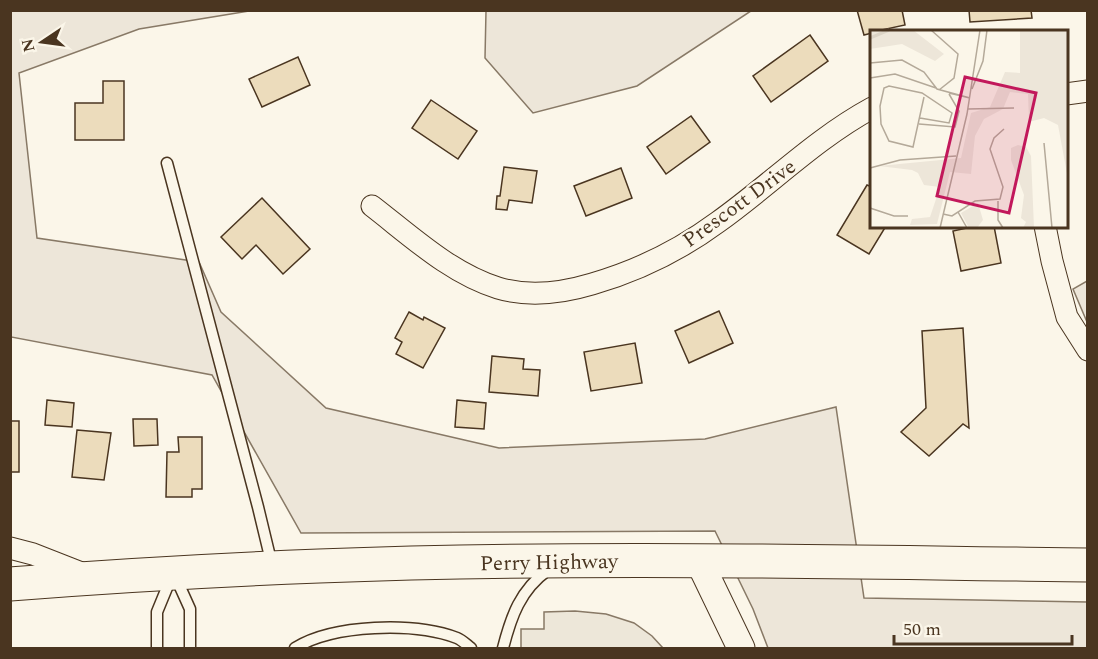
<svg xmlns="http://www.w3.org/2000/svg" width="1098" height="659" font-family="Spectral,serif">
	<rect width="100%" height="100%" fill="#fbf6e9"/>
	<g fill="#ede6d9" stroke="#887966" stroke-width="1.5">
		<path d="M10,11H249L139,29L19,73L37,238L199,262L221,312L326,408L499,448L705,439L836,407L864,598L1087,602V648H768L753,609L715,531L301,533L212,375L11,337Z"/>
		<path d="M486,11V10L751,11L637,86L533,113L485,58Z"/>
		<path d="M1087,281V322L1073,289Z"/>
	</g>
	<path fill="#ede7d9" stroke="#887966" stroke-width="1.5" d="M575,611L606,614L634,623L652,636L663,648H521V629H544V612Z"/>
	<g fill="#ecdcbc" stroke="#4a3520" stroke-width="1.5">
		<path d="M857,10H902L905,25L872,32V33L864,35Z"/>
		<path d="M969,10H1031L1032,18L970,22Z"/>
		<path d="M810,35L828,61L771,102L753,76Z"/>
		<path d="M298,57L310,85L262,107L249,79Z"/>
		<path d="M103,81H124V140H75V103H103Z"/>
		<path d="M431,100L477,131L458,159L412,128Z"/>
		<path d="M691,116L710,142L666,174L647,147Z"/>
		<path d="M504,167L537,171L532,203L509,200L507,210L496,209L497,196H500Z"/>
		<path d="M621,168L632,198L586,216L574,186Z"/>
		<path d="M867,185L872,187V226H886L869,254L837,235Z"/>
		<path d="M262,198L310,249L283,274L256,245L242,259L221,237Z"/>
		<path d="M976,226H994L1001,263L961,271L953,231Z"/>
		<path d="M719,311L733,343L689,363L675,331Z"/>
		<path d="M409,312L423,320L424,317L445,328L423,368L396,354L402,342L395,338Z"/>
		<path d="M963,328L969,428L963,424L929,456L901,432L926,408L922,331Z"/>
		<path d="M635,343L642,383L591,391L584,352Z"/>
		<path d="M492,356L524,359L523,369L540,370L538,396L489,392Z"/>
		<path d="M47,400L74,403L72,427L45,425Z"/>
		<path d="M457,400L486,403L484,429L455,427Z"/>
		<path d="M133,419H157L158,445L134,446Z"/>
		<rect x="10" y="421" width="9" height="51"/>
		<path d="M77,430L111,433L104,480L72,477Z"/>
		<path d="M178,437H202V489H192V497H166L167,452H179Z"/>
	</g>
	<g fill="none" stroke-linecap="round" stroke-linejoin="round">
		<defs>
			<g id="service">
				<path d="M167,163L258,507L272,565"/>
				<path d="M176,578L190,609V648"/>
				<path d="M157,648V612L171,578"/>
				<path d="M295,648C334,624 414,622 457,638C462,640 467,645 471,648"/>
				<path d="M503,648C511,617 520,590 548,570"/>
			</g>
			<g id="minor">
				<path d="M1066,94L1088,91"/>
				<path d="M372,206C411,236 450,273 498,288C528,297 562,293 592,284C637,271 680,250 718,222C770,185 815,139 872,108"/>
				<path d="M1045,226L1052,261L1067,317L1088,350"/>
				<path d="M10,548L33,554L84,574"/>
			</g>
			<path id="tertiary" d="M699,561L741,648"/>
			<path id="primary" d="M10,584C113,576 216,570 319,566C575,556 831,562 1088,565"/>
		</defs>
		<use href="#service" stroke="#4a3520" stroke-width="13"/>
		<use href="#minor" stroke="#4a3520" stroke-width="23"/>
		<use href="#tertiary" stroke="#4a3520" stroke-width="29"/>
		<use href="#primary" stroke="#4a3520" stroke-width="35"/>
		<use href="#service" stroke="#fbf6e9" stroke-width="10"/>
		<use href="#minor" stroke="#fbf6e9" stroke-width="21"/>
		<use href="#tertiary" stroke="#fbf6e9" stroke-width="27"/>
		<use href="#primary" stroke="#fbf6e9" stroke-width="33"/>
	</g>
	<g text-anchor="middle" stroke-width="4.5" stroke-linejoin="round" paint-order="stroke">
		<g font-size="21" fill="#4a3520" stroke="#fbf6e9">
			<text transform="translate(739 203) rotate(-36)" y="7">Prescott Drive</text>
			<text transform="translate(549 562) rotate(-1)" y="7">Perry Highway</text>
		</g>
	</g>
	<g transform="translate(870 30)">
		<rect width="198" height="198" fill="#fbf6e9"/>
		<path d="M0,0H43L74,24L65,31L32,14L0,19ZM150,0H198V149L188,95L174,88L159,92L158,64L140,62L133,79L114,89L105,106L101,144L80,142L67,194L40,195L42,189L60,187L70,157L54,155L48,143L42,140L9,136L91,128L101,83L120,77L135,42L150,43ZM148,115L156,117L161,126L164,198H153L156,192L151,188L154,165L141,130V118ZM108,173L113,190L107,198H99L91,183Z" fill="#ede6d9"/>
		<path fill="none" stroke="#dcd4c6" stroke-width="3" d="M0,8L19,0"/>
		<path fill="none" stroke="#b4a999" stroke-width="1.5" d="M61,0L88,24L84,48L69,60M0,33L32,30L54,42L67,59L100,68M0,48L25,44L66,58M102,59L113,31L117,0M79,63L100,68M98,79L144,78M50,88L79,93L82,83L52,63L19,56L14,58L10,76L11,94L19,111L43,117L54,67M49,94L85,97L89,81L79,64M174,113L182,198M0,138L30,130L86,126M128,171V190L133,198M0,178L24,186H38M88,182L97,198M73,184L82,186L105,171L130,169L133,157L120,119L124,108L134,99M70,198L97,84L110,0"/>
		<path fill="#c2185b" fill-opacity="0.15" stroke="#c2185b" stroke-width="3" d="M95,47L166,63L139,183L67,166Z"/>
		<rect width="198" height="198" fill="none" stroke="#4a3520" stroke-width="3"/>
	</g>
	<rect width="1098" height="659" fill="none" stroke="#4a3520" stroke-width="24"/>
	<g transform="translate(42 42) rotate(257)" stroke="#fbf6e9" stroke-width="4.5" paint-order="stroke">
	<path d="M0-4.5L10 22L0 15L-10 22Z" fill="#4a3520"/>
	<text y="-9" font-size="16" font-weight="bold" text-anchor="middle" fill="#4a3520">N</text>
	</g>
	<path d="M894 635v9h178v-9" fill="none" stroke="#4a3520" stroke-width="3"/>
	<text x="903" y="635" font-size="18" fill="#4a3520" stroke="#fbf6e9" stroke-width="4.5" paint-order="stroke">50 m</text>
</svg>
